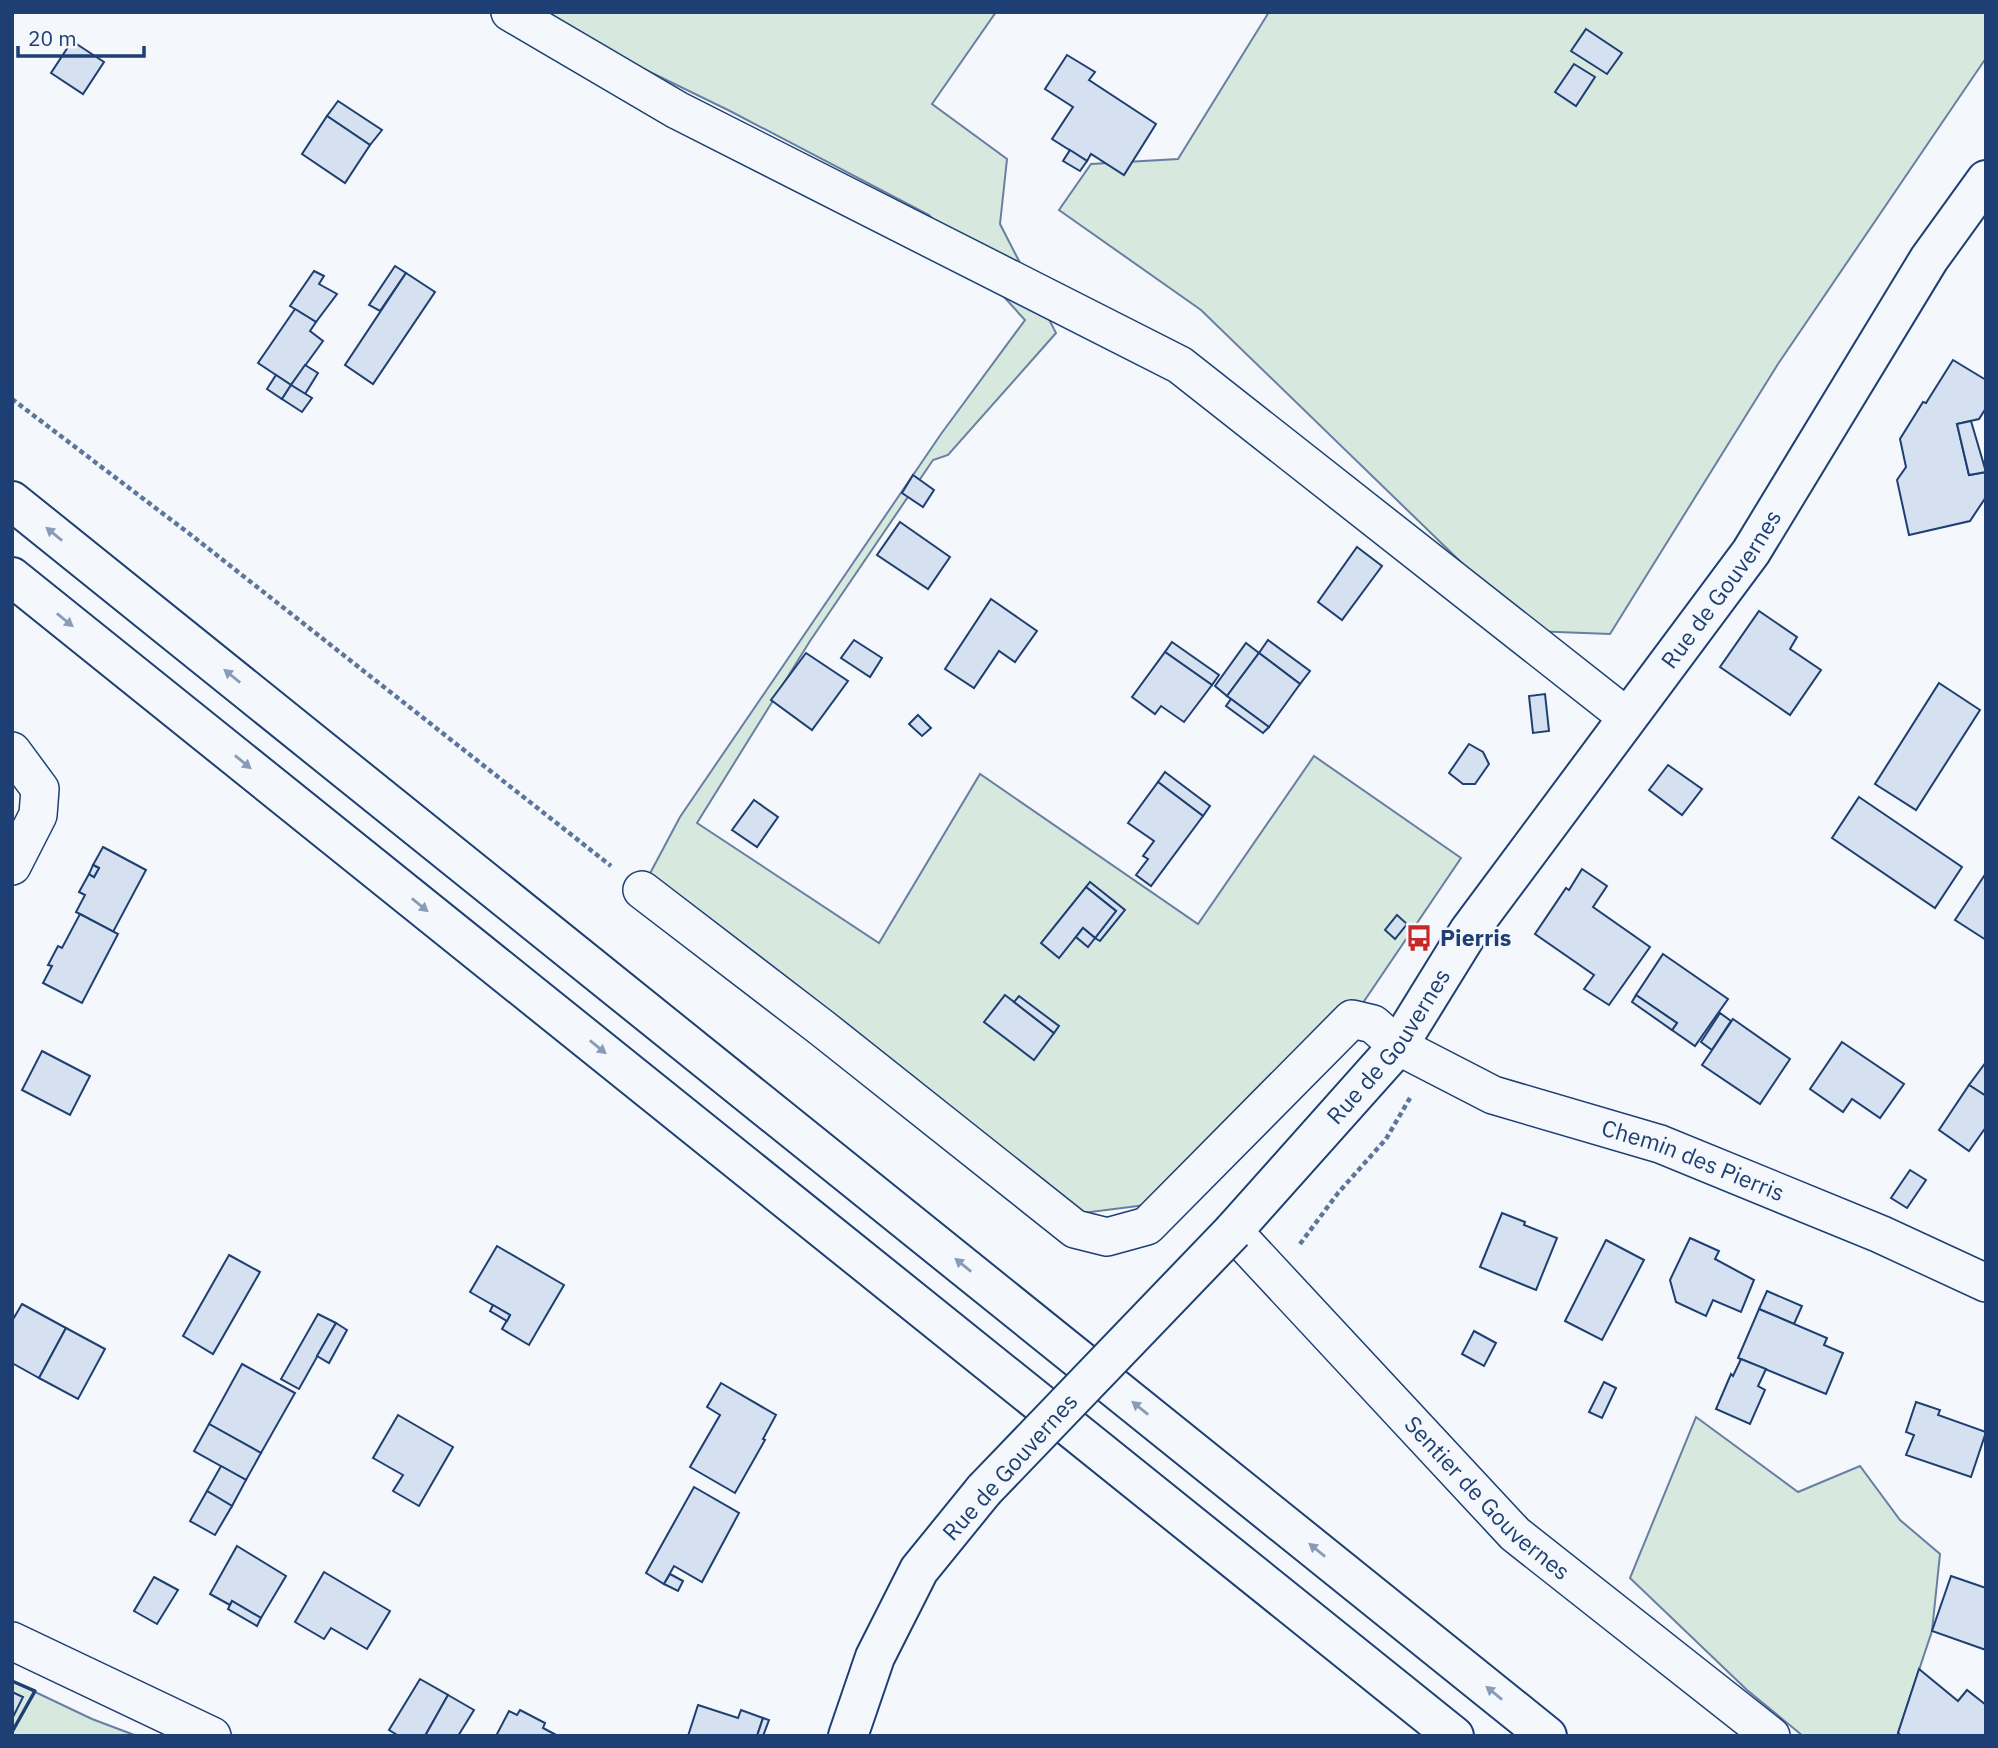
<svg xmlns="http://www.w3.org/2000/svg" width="1998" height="1748" font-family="'IBM Plex Sans',sans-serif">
	<rect width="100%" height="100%" fill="#f4f7fb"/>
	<g fill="#d7e8df" stroke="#687fa3" stroke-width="2">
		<path d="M539,12H996L932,104L1007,159L1000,224L1056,333L948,455L933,460L810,641L697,823L879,943L980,774L1198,924L1314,756L1461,858L1352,1019L1169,1202L1075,1214L647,879L680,817L941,434L1025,320L929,215L730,111L572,34Z"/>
		<path d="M1269,12H1986V58L1778,364L1610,634L1532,631L1201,310L1059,210L1091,164L1178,159Z"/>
		<path d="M1696,1417L1798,1492L1860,1466L1900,1520L1940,1554L1932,1631L1897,1736H1803L1747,1690L1630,1578Z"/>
		<path d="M12,1681L92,1719L137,1736H12Z"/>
	</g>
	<g fill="#d5e0f0" stroke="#1d3f73" stroke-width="2">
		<path d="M1586,29L1622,53L1607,74L1571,51Z"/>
		<path d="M72,41L104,62L83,94L51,73Z"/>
		<path d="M1067,55L1095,72L1089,80L1156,124L1124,175L1091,154L1087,161L1052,139L1073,107L1045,89Z"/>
		<path d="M1574,64L1595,77L1576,106L1555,92Z"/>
		<path d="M338,101L382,130L370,145L327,116Z"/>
		<path d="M327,116L370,145L345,183L302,154Z"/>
		<path d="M1070,150L1087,161L1080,171L1063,161Z"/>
		<path d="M395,266L406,273L380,311L369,305Z"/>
		<path d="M314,271L324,276L319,284L337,294L316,322L290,306Z"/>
		<path d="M406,273L435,292L373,384L345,365Z"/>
		<path d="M295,309L316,322L310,331L323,341L291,385L258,363Z"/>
		<path d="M1953,360L1986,380V408L1979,419L1957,424L1969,475L1986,472V497L1970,521L1909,535L1897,480L1906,467L1900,439L1923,402L1926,403Z"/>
		<path d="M305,365L318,373L305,394L291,385Z"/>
		<path d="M276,375L291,385L282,399L267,389Z"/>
		<path d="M291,385L312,398L302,412L282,399Z"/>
		<path d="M1971,421L1986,472L1969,475L1957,424Z"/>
		<path d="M913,475L934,490L923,507L902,493Z"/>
		<path d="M900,522L950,557L928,589L877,555Z"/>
		<path d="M1357,547L1382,566L1342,620L1318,602Z"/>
		<path d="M991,599L1037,631L1015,662L999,651L974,688L945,669Z"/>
		<path d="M1759,611L1797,637L1790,649L1821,670L1790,715L1720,667Z"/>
		<path d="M854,640L882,658L870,677L841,658Z"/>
		<path d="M1268,640L1310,671L1300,684L1259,653Z"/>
		<path d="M1172,642L1219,675L1212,685L1165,652Z"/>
		<path d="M1246,643L1259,653L1227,696L1215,686Z"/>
		<path d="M1165,652L1212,685L1184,722L1161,706L1155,714L1132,697Z"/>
		<path d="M806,653L848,681L812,730L771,700Z"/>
		<path d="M1259,653L1300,684L1269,727L1227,696Z"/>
		<path d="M1939,683L1980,710L1916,810L1875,784Z"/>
		<path d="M1545,694L1549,731L1533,733L1529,696Z"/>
		<path d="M1231,699L1269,727L1263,733L1226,706Z"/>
		<path d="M918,715L931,728L922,736L909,724Z"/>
		<path d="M1469,744L1483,752L1489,764L1475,784H1463L1449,773Z"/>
		<path d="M1668,765L1702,789L1682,815L1649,790Z"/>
		<path d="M1165,772L1210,806L1203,816L1158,782Z"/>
		<path d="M1158,782L1203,816L1151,886L1136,875L1148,859L1143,856L1154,841L1128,823Z"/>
		<path d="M1859,797L1962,867L1935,908L1832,838Z"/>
		<path d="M754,800L778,817L757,847L732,830Z"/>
		<path d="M103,847L146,870L113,932L76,912L85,895L79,892L89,874L94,877L99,868L93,865Z"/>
		<path d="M93,865L99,868L94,877L89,874Z"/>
		<path d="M1582,869L1607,886L1593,907L1650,947L1609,1005L1584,989L1594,975L1535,934L1566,888L1569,890Z"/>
		<path d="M1986,873V940L1955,920Z"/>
		<path d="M1090,882L1125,910L1100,941L1095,938L1116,911L1086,887Z"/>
		<path d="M1086,887L1116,911L1095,938L1083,928L1059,958L1041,943Z"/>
		<path d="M80,914L118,934L82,1003L43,983L52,966L48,965L58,946L62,948Z"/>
		<path d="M1397,915L1407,924L1395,939L1385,930Z"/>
		<path d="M1083,928L1095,938L1088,947L1076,937Z"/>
		<path d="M1663,954L1728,999L1695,1046L1672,1030L1677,1023L1636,995Z"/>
		<path d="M1005,995L1054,1033L1034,1060L984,1022Z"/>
		<path d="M1636,995L1677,1023L1672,1030L1632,1002Z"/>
		<path d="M1019,996L1059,1026L1054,1033L1014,1002Z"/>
		<path d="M1720,1013L1731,1021L1712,1050L1701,1042Z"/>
		<path d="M1733,1019L1790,1059L1760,1104L1702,1065Z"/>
		<path d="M1842,1042L1904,1084L1880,1118L1852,1099L1843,1112L1810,1089Z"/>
		<path d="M42,1051L90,1076L70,1115L22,1090Z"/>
		<path d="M1986,1062V1096L1969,1085Z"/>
		<path d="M1969,1085L1986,1096V1127L1969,1151L1939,1130Z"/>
		<path d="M1910,1170L1926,1180L1907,1208L1891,1198Z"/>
		<path d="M1502,1213L1525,1222L1524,1225L1557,1238L1536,1290L1480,1267Z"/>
		<path d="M1690,1238L1719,1251L1715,1259L1754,1280L1741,1312L1713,1300L1706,1316L1676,1302L1670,1280Z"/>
		<path d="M1606,1240L1644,1260L1602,1340L1565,1321Z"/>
		<path d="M497,1246L564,1285L529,1345L502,1329L510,1315L470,1292Z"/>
		<path d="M229,1255L260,1272L213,1354L183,1336Z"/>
		<path d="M1767,1291L1802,1306L1794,1324L1759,1309Z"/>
		<path d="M22,1304L66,1328L39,1378L12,1363V1321Z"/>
		<path d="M493,1305L510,1315L507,1321L490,1311Z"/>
		<path d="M1759,1309L1827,1338L1824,1345L1843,1353L1826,1394L1738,1358Z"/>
		<path d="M318,1314L336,1323L299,1389L281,1379Z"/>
		<path d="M336,1323L347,1330L329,1363L317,1356Z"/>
		<path d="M66,1328L105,1349L78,1399L39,1378Z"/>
		<path d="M1474,1331L1496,1343L1484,1366L1462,1354Z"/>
		<path d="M1741,1359L1766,1369L1758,1386L1765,1390L1750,1424L1716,1409L1731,1374L1733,1376Z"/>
		<path d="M242,1364L295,1393L261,1453L209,1424Z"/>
		<path d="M1604,1382L1616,1388L1602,1418L1589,1412Z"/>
		<path d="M721,1383L776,1415L763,1439L765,1440L735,1493L690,1467L720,1415L707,1407Z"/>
		<path d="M1916,1402L1940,1410L1938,1415L1986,1432L1971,1477L1906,1455L1914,1435L1906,1432Z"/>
		<path d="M398,1415L453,1447L419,1506L393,1491L403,1475L373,1458Z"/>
		<path d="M209,1424L261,1453L246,1480L194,1451Z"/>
		<path d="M221,1466L246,1480L232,1506L207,1491Z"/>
		<path d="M694,1487L739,1513L702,1582L674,1566L664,1584L646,1573Z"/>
		<path d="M207,1491L232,1506L215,1535L190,1521Z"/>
		<path d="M237,1546L286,1576L261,1618L232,1601L230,1605L210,1594Z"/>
		<path d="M324,1572L390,1611L367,1649L331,1628L324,1639L295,1622Z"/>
		<path d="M670,1574L683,1581L678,1591L664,1584Z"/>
		<path d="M1951,1576L1986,1588V1650L1932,1631Z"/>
		<path d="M154,1577L178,1590L157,1624L134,1611Z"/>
		<path d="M232,1601L261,1618L257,1626L228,1609Z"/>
		<path d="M1919,1669L1958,1701L1967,1690L1986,1705V1736H1902L1898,1733Z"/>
		<path d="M420,1679L448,1695L425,1736H399L389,1730Z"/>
		<path d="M12,1692L23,1697L12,1719Z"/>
		<path d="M448,1695L474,1710L458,1736H425Z"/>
		<path d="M698,1705L738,1718L741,1710L763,1718L757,1736H688Z"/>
		<path d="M520,1710L545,1723L543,1728L558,1736H496L509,1711L517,1715Z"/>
		<path d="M763,1718L769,1720L763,1736H757Z"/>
	</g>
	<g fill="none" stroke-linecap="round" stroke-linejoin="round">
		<defs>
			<g id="street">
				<path d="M510,12L677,110L1180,365L1627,717"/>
				<path d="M12,751L40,789L38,815L12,866"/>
				<path id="s1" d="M642,890L822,1028L1075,1229L1107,1237L1147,1226L1352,1019L1373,1024L1398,1046L1493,1095L1660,1144L1880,1234L1986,1283"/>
				<path id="s2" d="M1233,1231L1515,1534L1771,1736"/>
				<path d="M12,1641L212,1736"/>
			</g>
			<g id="secondary">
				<path id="s3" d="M1233,1231L1398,1046L1469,931L1751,552L1929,259L1986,180"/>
				<path d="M848,1736L875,1657L919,1570L984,1490"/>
			</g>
			<g id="highway">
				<path d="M12,501L1547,1736"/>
				<path d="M12,577L1454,1736"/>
			</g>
		</defs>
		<use href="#street" stroke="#1d3f73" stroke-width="40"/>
		<use href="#secondary" stroke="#1d3f73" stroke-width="42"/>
		<use href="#highway" stroke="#1d3f73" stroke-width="42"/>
		<g stroke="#5e769c" stroke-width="4.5" stroke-dasharray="5 3.5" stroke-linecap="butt">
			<path d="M12,399L195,538L611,866"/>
			<path d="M1300,1244L1338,1193L1386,1139L1410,1098"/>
		</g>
		<use href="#street" stroke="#f4f7fb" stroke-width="37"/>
		<use href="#secondary" stroke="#f4f7fb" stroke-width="38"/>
		<use href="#highway" stroke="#f4f7fb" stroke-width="38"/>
		<defs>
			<path id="secondary-bridge" d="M984,1490L1233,1231"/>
		</defs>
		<use href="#secondary-bridge" stroke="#1d3f73" stroke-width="42" stroke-linecap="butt"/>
		<use href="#secondary-bridge" stroke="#f4f7fb" stroke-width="38"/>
		<path stroke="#1d3f73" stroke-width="3.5" d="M12,1681L35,1691L12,1732"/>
	</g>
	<defs><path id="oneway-solid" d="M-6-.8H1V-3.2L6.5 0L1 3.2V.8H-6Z" transform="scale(1.75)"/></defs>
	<g fill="#889bb7">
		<use href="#oneway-solid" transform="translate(54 534) rotate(-141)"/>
		<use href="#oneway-solid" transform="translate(65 620) rotate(39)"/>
		<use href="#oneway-solid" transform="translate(232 676) rotate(-141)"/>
		<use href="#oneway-solid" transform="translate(243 762) rotate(39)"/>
		<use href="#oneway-solid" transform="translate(420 905) rotate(39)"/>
		<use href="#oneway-solid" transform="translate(598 1047) rotate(39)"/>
		<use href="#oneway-solid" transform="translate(963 1265) rotate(-141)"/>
		<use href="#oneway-solid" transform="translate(1140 1408) rotate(-141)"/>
		<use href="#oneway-solid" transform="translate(1317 1550) rotate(-141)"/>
		<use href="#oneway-solid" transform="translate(1494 1693) rotate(-141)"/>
	</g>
	<defs>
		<symbol id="bus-bare" viewBox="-9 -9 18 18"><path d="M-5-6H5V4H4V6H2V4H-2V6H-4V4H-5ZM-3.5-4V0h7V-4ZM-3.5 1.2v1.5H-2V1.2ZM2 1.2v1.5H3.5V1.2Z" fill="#c62828" stroke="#f4f7fb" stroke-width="2.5" paint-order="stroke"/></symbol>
	</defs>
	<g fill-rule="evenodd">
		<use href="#bus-bare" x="1400" y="919" width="38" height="38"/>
	</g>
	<g text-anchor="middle" stroke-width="5" stroke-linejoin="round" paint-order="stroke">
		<g font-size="23" fill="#1d3f73" stroke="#f4f7fb">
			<text dy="8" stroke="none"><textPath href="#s3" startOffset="808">Rue de Gouvernes</textPath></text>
			<text dy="8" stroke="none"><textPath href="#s3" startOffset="242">Rue de Gouvernes</textPath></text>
			<text dy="8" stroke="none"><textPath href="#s1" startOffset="1288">Chemin des Pierris</textPath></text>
			<text transform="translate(1010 1467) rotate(-48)" y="8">Rue de Gouvernes</text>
			<text dy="8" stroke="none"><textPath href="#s2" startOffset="369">Sentier de Gouvernes</textPath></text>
		</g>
		<g font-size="23" font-weight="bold" fill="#1d3f73" stroke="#f4f7fb" text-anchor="start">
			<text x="1440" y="946">Pierris</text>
		</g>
	</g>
	<rect width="1998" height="1748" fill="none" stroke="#1d3f73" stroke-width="28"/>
	<path d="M18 46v10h126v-10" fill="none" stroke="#1d3f73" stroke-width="3.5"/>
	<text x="28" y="46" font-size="21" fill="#1d3f73" stroke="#f4f7fb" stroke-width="5" paint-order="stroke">20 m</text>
</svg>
